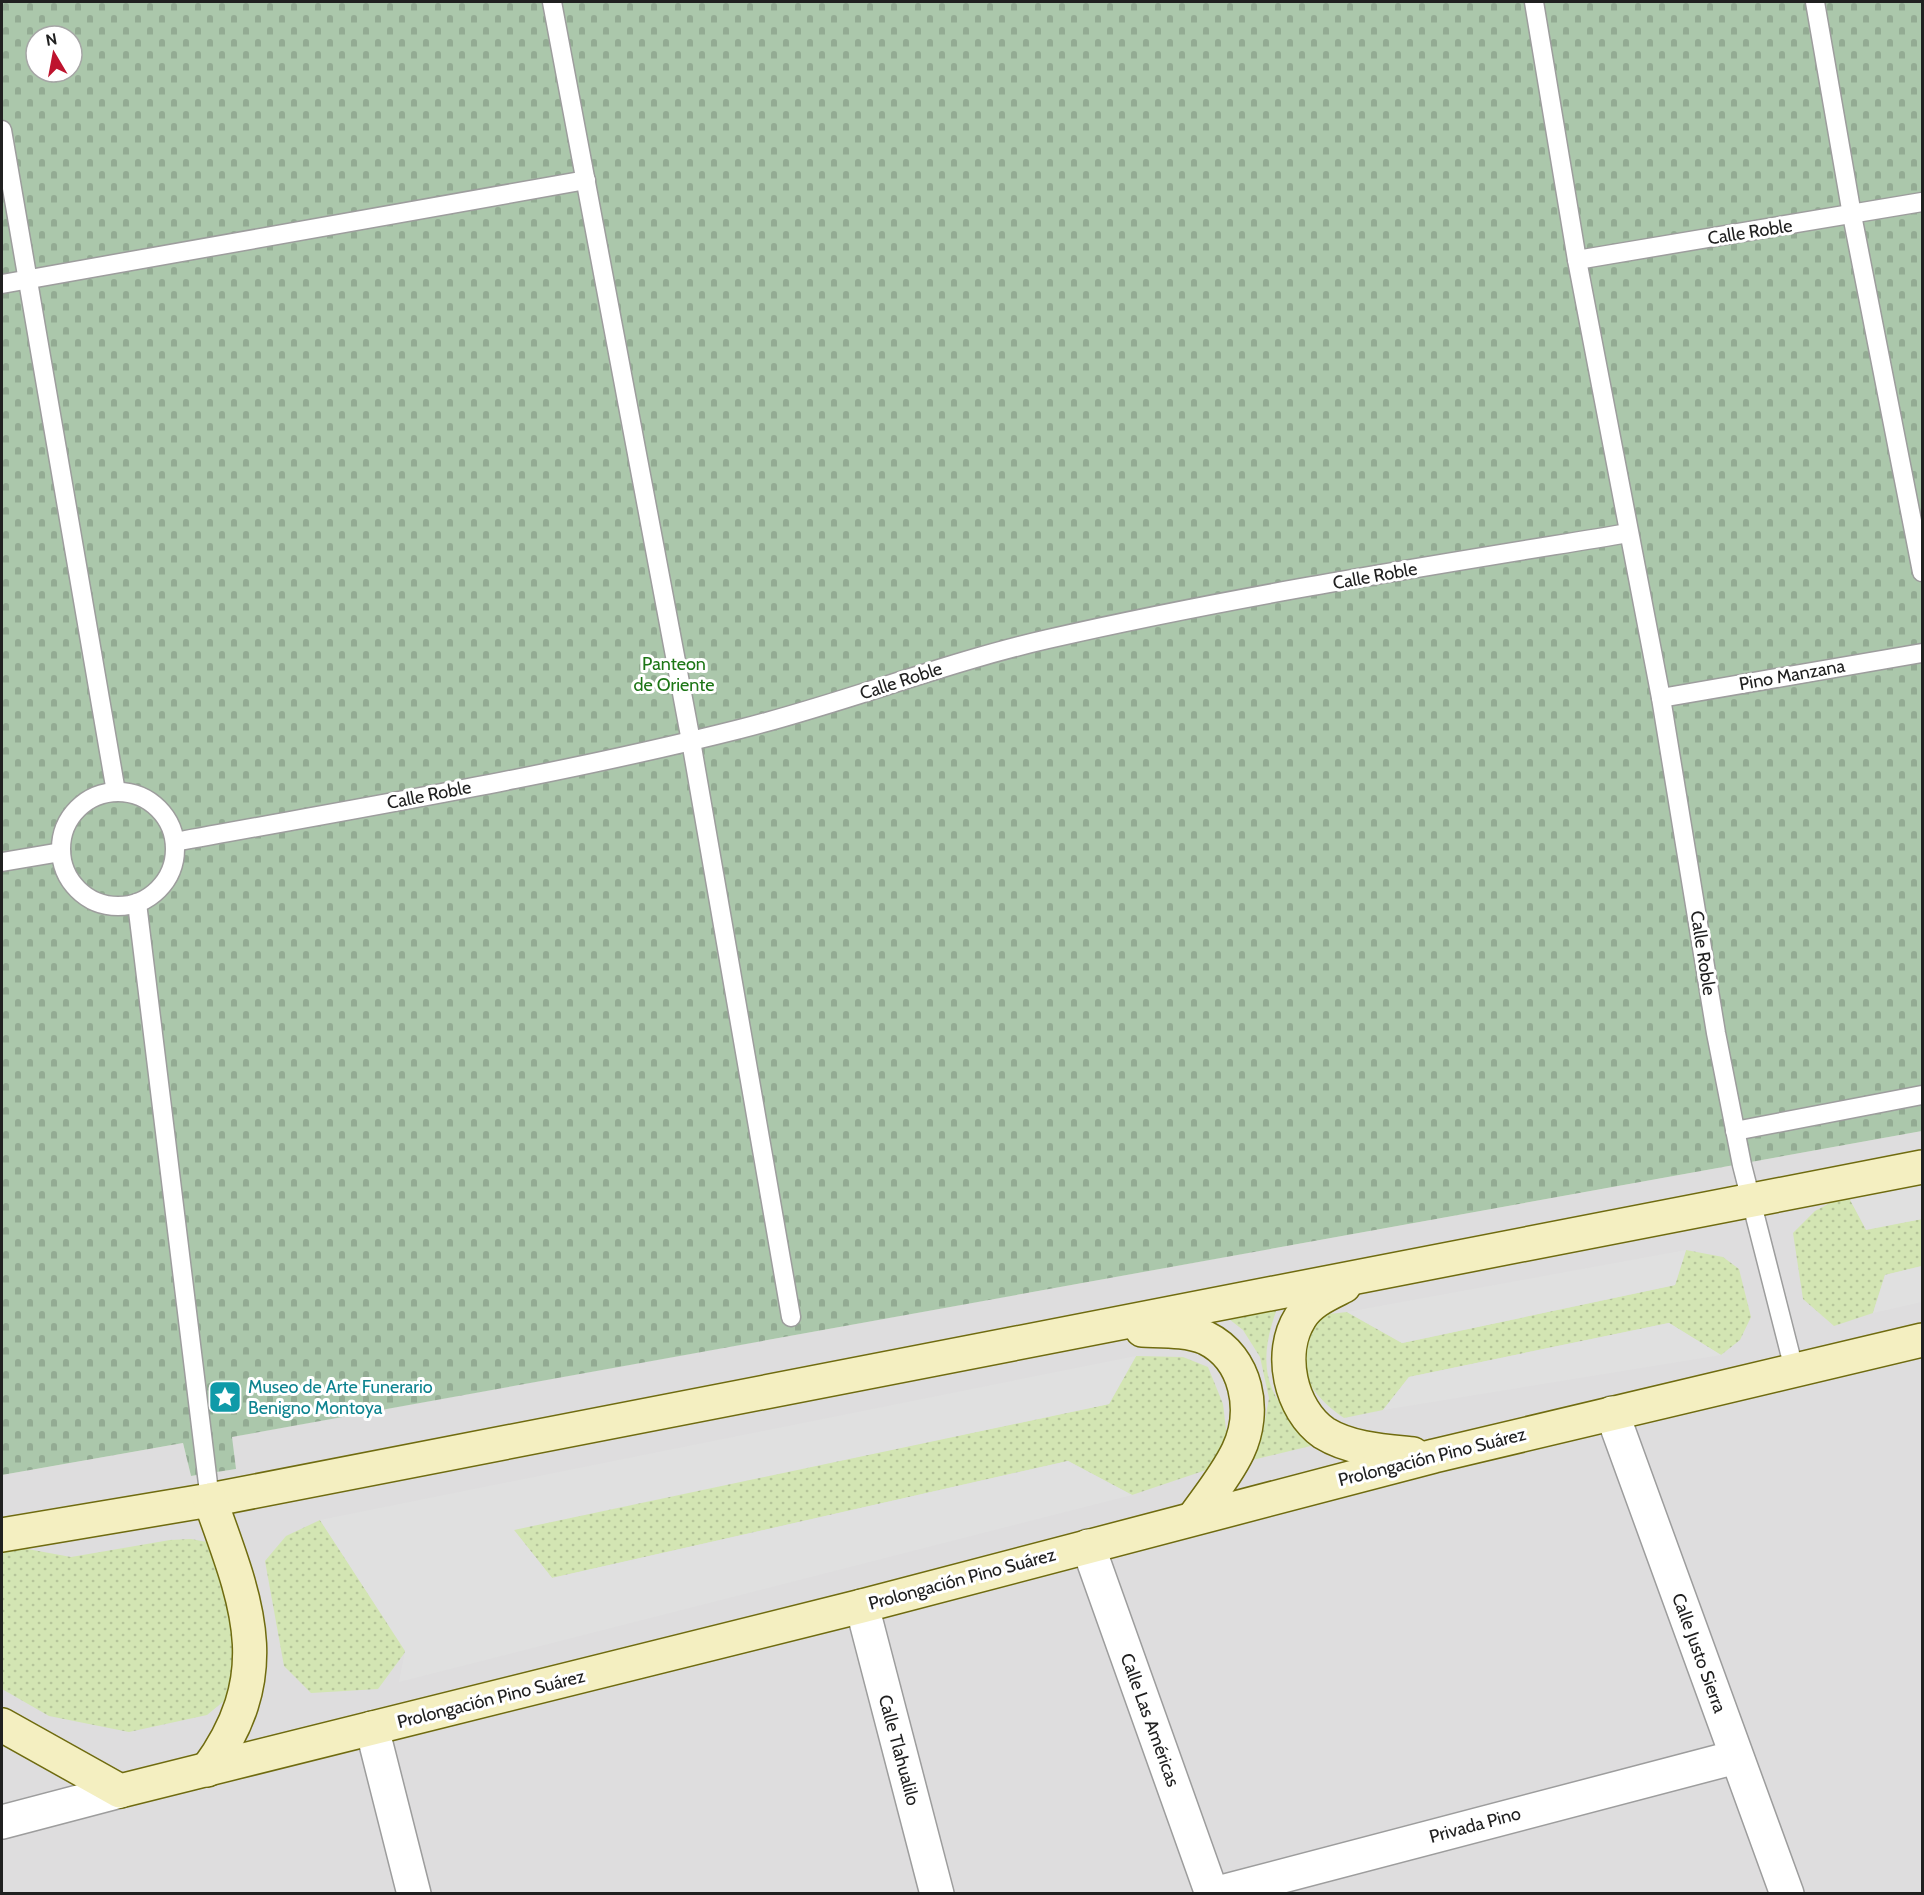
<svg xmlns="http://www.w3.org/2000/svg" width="1924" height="1895" font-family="Cabin,sans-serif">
	<defs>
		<pattern id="grass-dots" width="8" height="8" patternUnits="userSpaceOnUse" patternTransform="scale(1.5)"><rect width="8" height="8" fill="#d3e5b3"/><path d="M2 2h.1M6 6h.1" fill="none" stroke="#b5c49a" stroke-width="1.8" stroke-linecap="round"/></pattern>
		<pattern id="cemetery-stones" width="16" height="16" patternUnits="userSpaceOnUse" patternTransform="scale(1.5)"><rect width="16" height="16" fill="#abc7ab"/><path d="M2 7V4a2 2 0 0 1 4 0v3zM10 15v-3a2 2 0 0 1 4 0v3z" fill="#93ab93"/></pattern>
	</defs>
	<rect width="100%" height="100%" fill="#f0ece8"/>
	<path fill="#deddde" d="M1922,1131V1893L2,1894V1475L183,1443L191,1476L235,1469L231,1437Z"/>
	<g fill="url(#grass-dots)">
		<path d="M1847,1194L1866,1229L1922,1219V1266L1885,1275L1873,1313L1834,1326L1803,1299L1793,1233L1815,1211Z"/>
		<path d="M1686,1250L1723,1257L1739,1269L1751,1317L1740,1340L1721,1355L1669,1323L1409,1377L1383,1410L1344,1418C1304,1391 1288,1356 1320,1315L1347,1312L1402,1343L1675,1285Z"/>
		<path d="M1280,1301C1254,1366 1264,1400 1319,1444L1248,1461L1263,1432L1269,1398L1260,1357L1243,1330L1220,1312Z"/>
		<path d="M1136,1356L1183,1357L1208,1367L1223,1404L1227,1438L1215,1467L1132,1495L1068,1461L552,1578L513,1529L1109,1404Z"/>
		<path d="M320,1520L406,1651L378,1689L311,1693L284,1666L265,1561L286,1536Z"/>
		<path d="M191,1539L207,1542L223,1553L244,1671L230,1696L207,1715L129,1732L49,1716L2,1689V1548L11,1546L71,1557L170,1540Z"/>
	</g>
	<path fill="url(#cemetery-stones)" fill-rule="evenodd" d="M2,2H1922V1131L232,1437L236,1469L191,1476L183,1443L2,1475ZM36,36H72V72H36Z"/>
	<g fill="#e0e0e0">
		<path d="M1922,1180V1219L1866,1230L1847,1194Z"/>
		<path d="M1686,1250L1675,1285L1402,1343L1347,1312Z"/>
		<path d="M1922,1266V1302L1873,1313L1885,1275Z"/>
		<path d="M1669,1323L1721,1355L1383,1410L1409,1377Z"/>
		<path d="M1136,1356L1109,1404L514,1530L552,1578L1068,1461L1132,1495L399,1682L405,1651L320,1520Z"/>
	</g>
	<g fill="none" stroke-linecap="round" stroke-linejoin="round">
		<defs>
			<g id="service">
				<path d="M552,2L691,741L791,1317"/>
				<path d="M1534,2L1577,260L1661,698L1716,1033L1742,1165L1794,1369"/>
				<path d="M1815,2L1852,215L1922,572"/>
				<path d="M2,130L116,792"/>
				<path d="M1577,260L1922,202"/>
				<path d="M2,284L586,180"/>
				<path d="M1661,698L1922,653"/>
				<circle cx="118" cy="849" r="57"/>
				<path d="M175,842C364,807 554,776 740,729C844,703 943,663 1048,639C1240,595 1435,565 1629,533"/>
				<path d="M2,862L61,852"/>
				<path d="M137,903L210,1500"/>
				<path d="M1735,1131L1922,1095"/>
			</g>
			<g id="minor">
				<path d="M1612,1413L1787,1894"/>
				<path d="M1088,1546L1212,1894"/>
				<path d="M862,1606L937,1894"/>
				<path d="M372,1728L414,1894"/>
				<path d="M1214,1894L1736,1757"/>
			</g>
			<path id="tertiary" d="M2,1822L120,1791"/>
			<g id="secondary">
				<path d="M1344,1286C1328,1294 1309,1302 1300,1318C1278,1353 1290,1409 1324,1433C1350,1449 1383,1451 1413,1454"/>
				<path d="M1142,1330C1162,1331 1187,1330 1206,1338C1247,1358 1257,1411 1238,1451C1227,1474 1210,1495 1195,1516"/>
				<path d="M2,1535L210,1500L1922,1167"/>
				<path d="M2,1725L120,1791L862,1606L1434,1456L1922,1340"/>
				<path d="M207,1770C278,1673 247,1603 210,1500"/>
			</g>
		</defs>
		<use href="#service" stroke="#9d9d9d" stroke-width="21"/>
		<use href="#minor" stroke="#9d9d9d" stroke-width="36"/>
		<use href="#tertiary" stroke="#9d9d9d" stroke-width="36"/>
		<use href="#secondary" stroke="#6f6b0f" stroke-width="36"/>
		<use href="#service" stroke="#fff" stroke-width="18"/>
		<use href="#minor" stroke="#fff" stroke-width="33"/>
		<use href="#tertiary" stroke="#fff" stroke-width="33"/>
		<use href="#secondary" stroke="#f4efc1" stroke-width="33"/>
	</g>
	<defs>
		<symbol id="sight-square" viewBox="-11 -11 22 22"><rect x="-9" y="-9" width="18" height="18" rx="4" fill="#0f9aa8" stroke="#fff"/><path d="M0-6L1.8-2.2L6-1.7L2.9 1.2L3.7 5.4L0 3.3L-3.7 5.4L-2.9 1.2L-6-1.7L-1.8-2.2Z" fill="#fff"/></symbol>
	</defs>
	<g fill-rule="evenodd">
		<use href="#sight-square" x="206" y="1378" width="38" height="38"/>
	</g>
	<g text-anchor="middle" stroke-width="6" stroke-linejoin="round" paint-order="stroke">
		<g font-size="18" fill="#202020" stroke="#fff">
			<text transform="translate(1750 232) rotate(-9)" y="6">Calle Roble</text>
			<text transform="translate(1375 576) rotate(-10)" y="6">Calle Roble</text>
			<text transform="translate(1792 675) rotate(-10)" y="6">Pino Manzana</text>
			<text transform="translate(901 681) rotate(-18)" y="6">Calle Roble</text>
			<text transform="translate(429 795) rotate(-11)" y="6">Calle Roble</text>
			<text transform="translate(1703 953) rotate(81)" y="6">Calle Roble</text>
			<text transform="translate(1432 1457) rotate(-14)" y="6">Prolongación Pino Suárez</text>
			<text transform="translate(962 1579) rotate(-15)" y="6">Prolongación Pino Suárez</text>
			<text transform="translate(1699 1653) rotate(70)" y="6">Calle Justo Sierra</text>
			<text transform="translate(491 1699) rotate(-14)" y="6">Prolongación Pino Suárez</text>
			<text transform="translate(1150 1720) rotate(70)" y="6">Calle Las Américas</text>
			<text transform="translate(899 1750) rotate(75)" y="6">Calle Tlahualilo</text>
			<text transform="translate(1475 1825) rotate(-15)" y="6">Privada Pino</text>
		</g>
		<g font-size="18" fill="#1d7616" stroke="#fff">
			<text x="674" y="670">Panteon<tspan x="674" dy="21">de Oriente</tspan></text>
		</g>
		<g font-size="18" fill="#0d838f" stroke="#fff" text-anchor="start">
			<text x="248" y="1393">Museo de Arte Funerario<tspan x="248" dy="21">Benigno Montoya</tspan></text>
		</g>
	</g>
	<rect width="1924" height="1895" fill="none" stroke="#202020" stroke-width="6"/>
	<g transform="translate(54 54) rotate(350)"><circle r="28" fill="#ffffff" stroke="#a6a6a6" stroke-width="1.5"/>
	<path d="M0-4.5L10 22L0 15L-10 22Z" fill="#be132e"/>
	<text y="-9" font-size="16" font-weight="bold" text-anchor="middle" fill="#202020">N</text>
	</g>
</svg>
